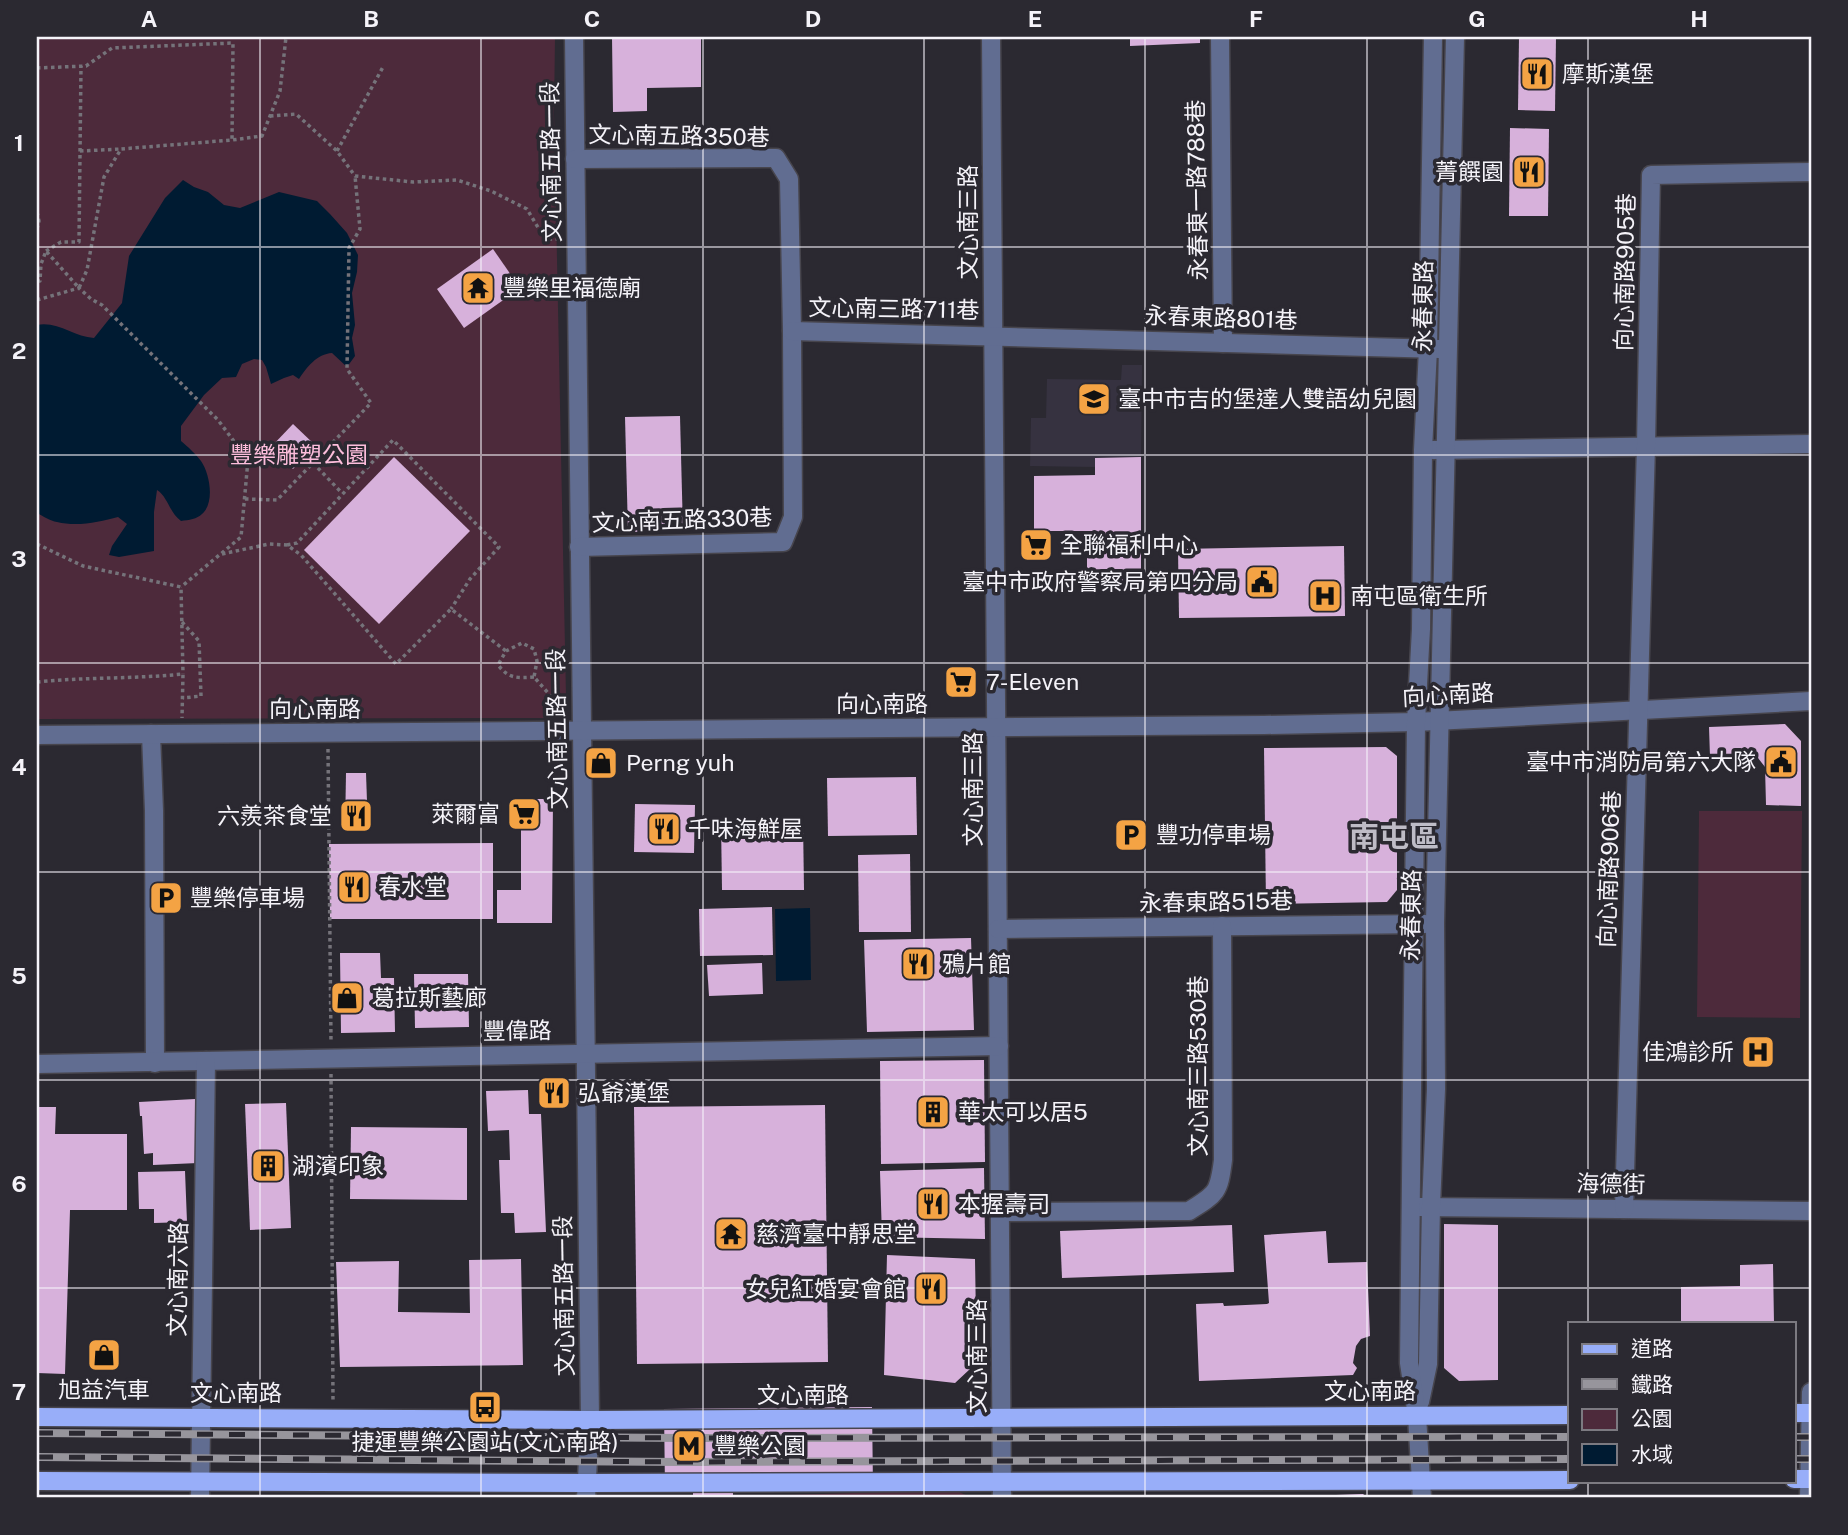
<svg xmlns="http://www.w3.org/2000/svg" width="1848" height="1535" font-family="'Public Sans','Noto Sans TC',sans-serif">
	<rect width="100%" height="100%" fill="#2b2931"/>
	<path fill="#363240" d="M1122,365H1142L1141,457L1096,458L1095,467L1030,466L1031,418H1046L1047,379L1121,380Z"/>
	<g fill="#4d2a3b">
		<path d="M37,37H555L554,114L566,696C566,709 563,714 550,718L37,719Z"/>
		<path d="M1699,811H1802L1800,1018L1697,1017Z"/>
		<path d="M955,1490L972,1498H692Z"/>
	</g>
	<g fill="#001b32">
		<path d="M183,180L194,187L208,192L224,205L240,208L279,192L317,201L330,214L347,233L358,255L357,272L352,293L355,325L352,338L355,356L347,367L332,353C317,354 307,367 299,379L293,375L284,378L271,384L266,367L262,360L254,359L242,364L236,377L222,378L204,395L181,426V441C188,447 196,454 201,461C210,474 215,503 202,514C197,519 189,520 181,521C169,512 168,497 157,490L154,512V551L119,557L109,555L112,546L127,524L118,517C100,522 77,527 57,522C50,521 43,516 37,513V325C58,321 74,337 94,338L122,303L129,256L165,198Z"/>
		<path d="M810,908L811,980L776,981L775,909Z"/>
	</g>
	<g fill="#d7b1db">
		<path d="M612,37H701V87L647,88V111L613,112Z"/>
		<path d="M1130,37H1200V43L1130,46Z"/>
		<path d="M1519,37H1556L1555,111L1518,110Z"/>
		<path d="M1510,128L1549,129L1548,216H1509Z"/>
		<path d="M493,249L520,288L464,328L437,289Z"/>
		<path d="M680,416L683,531L628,532L625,417Z"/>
		<path d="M293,424L315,445L293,469L271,447Z"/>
		<path d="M394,457L470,531L379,624L304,550Z"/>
		<path d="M1141,457V585L1087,584V531H1034V476L1095,475V458Z"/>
		<path d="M1344,546L1345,616L1179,618L1178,549Z"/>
		<path d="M1785,724L1801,741V806L1766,805L1765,767L1758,758L1710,757L1709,727Z"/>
		<path d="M1386,747L1397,756V890L1387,902L1266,904L1264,748Z"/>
		<path d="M346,773H366L368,830L345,831Z"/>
		<path d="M916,777L917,835L828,836L827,778Z"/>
		<path d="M521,799H553L552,923H497V890H521Z"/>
		<path d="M635,804L695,805L694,853L634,852Z"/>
		<path d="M721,821H803L804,890H722Z"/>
		<path d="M493,843V919H330L329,844Z"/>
		<path d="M910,854L911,932H859L858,855Z"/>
		<path d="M772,907L773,955L700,956L699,909Z"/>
		<path d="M971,938L974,1030L867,1032L864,940Z"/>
		<path d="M340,953H380L381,978H394L395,1032L341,1033Z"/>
		<path d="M762,963L763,994L709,996L707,965Z"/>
		<path d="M414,974H468L469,1027L415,1028Z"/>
		<path d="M984,1060L985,1162L881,1164L880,1061Z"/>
		<path d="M528,1090L529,1114H541L546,1232L515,1233L514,1213H501L499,1160H510L509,1130L488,1131L486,1091Z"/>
		<path d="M195,1099L198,1163L153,1165V1153L144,1154L142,1116H140L139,1102Z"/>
		<path d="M286,1103L291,1228L250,1230L245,1104Z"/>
		<path d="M825,1105L828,1362L637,1364L634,1107Z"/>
		<path d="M37,1107H56L55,1134H127V1210H70L65,1374L37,1373Z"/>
		<path d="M351,1127L467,1128V1200L350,1199Z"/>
		<path d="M984,1168L985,1239L882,1237L880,1171Z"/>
		<path d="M185,1171L187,1222L154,1223V1209H139L138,1172Z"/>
		<path d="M1444,1224L1498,1225V1380L1459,1381L1444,1368Z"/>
		<path d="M1232,1225L1234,1272L1062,1278L1060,1231Z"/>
		<path d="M1326,1231L1328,1263L1367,1262L1370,1336L1361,1339L1356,1346L1353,1363L1357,1368L1353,1375L1199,1381L1196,1304L1223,1303L1224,1306L1267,1304L1269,1303L1264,1235Z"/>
		<path d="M887,1255L975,1259L976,1319L968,1347L970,1369L955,1383L884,1375Z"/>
		<path d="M521,1259L523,1365L340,1367L336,1262L399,1261L398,1312L470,1313L469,1260Z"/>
		<path d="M1773,1264L1774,1323H1681V1287L1740,1286V1265Z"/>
		<path d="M872,1407L873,1488L733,1490V1498H693V1489L665,1490L664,1409Z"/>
		<path d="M1363,1494L1368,1498H1337L1336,1495Z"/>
	</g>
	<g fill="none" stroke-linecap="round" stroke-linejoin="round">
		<defs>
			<g id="minor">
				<path d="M574,37L590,1420L586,1498"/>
				<path d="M991,37L1002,1498"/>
				<path d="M1220,37L1223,343"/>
				<path d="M575,159L776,158L789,179L792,331L793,517L783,542L579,547"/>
				<path d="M792,331L1440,349"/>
				<path d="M1433,450L1811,444"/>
				<path d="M151,734L154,811L155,1063"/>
				<path d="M37,735L1264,725L1416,722L1811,701"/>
				<path d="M998,929L1425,924"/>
				<path d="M37,1064L999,1046"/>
				<path d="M1419,1207L1811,1211"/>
				<path d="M1624,1209L1646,446L1651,175L1811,172"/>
				<path d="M1000,1212L1189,1211C1217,1194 1219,1192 1223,1160L1222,926"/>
				<path d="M1420,1402L1428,1364L1431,1206L1436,1089L1435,923L1455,37"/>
				<path d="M200,1498L206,1061"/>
				<path d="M1422,1498L1417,1416L1409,1363L1416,722L1421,629L1423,450L1428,349L1433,37"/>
				<path d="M1809,1498L1811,1392"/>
			</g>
			<g id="major">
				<path d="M1794,1413H1811"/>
				<path d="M37,1417L590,1420L1570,1415"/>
				<path d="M1794,1479H1811"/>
				<path d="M37,1481L586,1483L1570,1480"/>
			</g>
		</defs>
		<use href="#minor" stroke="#47454d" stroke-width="21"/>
		<use href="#major" stroke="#47454d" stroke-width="21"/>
		<g stroke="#75737a" stroke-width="3.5" stroke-dasharray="3.5 3.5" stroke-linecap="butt">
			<path d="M37,68L86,66L112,48L233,43L232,140"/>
			<path d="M270,116L296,114L337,151L355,176L413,182L457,180L491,191L527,209L545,239H560"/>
			<path d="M80,151L121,149"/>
			<path d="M337,151L383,67"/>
			<path d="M37,212L39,221L37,229"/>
			<path d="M46,251L61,242H79L81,66"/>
			<path d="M37,281H40L41,264L46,251L79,288L87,270L104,177L121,149L232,140L262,136L280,91L286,37"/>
			<path d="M37,300L79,288L91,299L102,305L218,420L248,460L241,537L181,587"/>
			<path d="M313,463L342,493"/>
			<path d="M245,499L277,500L371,403L347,369L349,248L360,229L355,176"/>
			<path d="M37,544L83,566L181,587L183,674"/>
			<path d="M287,545L297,543L393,440L499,547L470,579L451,609"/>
			<path d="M222,554L269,544L287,545L301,555L396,664L451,609L506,651"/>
			<path d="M182,622L199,641L201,696L183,698"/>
			<path d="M534,677C517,678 509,679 498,665L506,651L522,643L534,649L537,661L534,677L563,710"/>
			<path d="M37,682C86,677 134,679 183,674L182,718"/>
			<path d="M328,749L331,1042"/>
			<path d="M331,1074L333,1402"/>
		</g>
		<use href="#minor" stroke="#616d91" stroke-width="18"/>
		<use href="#major" stroke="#98aef9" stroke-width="18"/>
		<defs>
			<g id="rail">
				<path d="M37,1433L683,1438L1570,1437"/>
				<path d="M1794,1437H1811"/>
				<path d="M37,1457L682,1462L1570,1459"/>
				<path d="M1794,1459H1811"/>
			</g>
		</defs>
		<use href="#rail" stroke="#97959c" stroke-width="8"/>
		<use href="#rail" stroke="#2b2931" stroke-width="5" stroke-dasharray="16" stroke-linecap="butt"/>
	</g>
	<path fill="none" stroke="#f5f3f9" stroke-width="2" stroke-opacity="0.55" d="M260,37V1498M481,37V1498M703,37V1498M924,37V1498M1145,37V1498M1367,37V1498M1588,37V1323M37,247H1811M37,455H1811M37,663H1811M37,872H1811M37,1080H1811M37,1288H1811M1588,1481V1498"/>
	<defs>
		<symbol id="restaurant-square" viewBox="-11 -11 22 22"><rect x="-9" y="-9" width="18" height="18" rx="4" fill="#f4a344" stroke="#2b2931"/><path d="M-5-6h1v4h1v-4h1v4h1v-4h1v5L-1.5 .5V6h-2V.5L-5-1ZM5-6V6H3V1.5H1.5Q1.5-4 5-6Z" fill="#111"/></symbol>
		<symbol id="temple-square" viewBox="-11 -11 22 22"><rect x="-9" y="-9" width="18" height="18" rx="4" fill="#f4a344" stroke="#2b2931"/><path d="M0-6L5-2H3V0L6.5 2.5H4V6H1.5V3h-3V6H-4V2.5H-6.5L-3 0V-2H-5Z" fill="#111"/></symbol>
		<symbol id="school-square" viewBox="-11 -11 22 22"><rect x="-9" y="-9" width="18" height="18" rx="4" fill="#f4a344" stroke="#2b2931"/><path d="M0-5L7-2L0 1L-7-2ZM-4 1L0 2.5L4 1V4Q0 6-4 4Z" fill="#111"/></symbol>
		<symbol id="supermarket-square" viewBox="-11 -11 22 22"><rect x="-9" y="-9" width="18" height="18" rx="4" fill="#f4a344" stroke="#2b2931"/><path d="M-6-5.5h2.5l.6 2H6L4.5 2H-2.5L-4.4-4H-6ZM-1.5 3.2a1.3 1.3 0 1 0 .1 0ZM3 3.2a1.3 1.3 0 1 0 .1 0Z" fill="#111"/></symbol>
		<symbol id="civic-square" viewBox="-11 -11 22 22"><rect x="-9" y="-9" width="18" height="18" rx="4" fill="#f4a344" stroke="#2b2931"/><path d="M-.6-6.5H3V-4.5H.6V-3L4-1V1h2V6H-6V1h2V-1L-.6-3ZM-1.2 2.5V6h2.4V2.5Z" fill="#111"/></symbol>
		<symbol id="hospital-square" viewBox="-11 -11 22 22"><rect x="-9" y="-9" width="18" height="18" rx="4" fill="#f4a344" stroke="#2b2931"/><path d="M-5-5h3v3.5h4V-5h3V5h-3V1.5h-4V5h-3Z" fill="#111"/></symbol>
		<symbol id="shop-square" viewBox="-11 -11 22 22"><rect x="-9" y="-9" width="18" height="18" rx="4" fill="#f4a344" stroke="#2b2931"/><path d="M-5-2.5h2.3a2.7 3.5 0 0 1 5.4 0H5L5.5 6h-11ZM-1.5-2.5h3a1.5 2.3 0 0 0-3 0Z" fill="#111"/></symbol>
		<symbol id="parking-square" viewBox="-11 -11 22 22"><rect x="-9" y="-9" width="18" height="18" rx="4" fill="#f4a344" stroke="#2b2931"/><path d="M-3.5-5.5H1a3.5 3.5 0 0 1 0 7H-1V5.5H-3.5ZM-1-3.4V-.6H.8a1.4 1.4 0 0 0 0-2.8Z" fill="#111"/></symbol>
		<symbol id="building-square" viewBox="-11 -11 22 22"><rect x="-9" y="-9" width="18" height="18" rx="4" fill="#f4a344" stroke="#2b2931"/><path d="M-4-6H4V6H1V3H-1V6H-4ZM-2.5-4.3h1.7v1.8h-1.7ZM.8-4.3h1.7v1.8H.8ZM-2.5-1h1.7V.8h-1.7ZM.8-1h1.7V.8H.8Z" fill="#111"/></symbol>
		<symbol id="bus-square" viewBox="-11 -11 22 22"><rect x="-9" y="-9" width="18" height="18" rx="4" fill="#f4a344" stroke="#2b2931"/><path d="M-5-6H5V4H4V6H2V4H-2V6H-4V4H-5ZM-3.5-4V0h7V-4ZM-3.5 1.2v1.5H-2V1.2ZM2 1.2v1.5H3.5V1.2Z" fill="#111"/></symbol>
		<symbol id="metro-square" viewBox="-11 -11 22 22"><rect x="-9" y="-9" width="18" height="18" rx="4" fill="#f4a344" stroke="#2b2931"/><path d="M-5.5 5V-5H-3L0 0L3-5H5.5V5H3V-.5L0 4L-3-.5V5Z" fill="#111"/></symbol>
	</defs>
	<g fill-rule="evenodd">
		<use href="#restaurant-square" x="1518" y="55" width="38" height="38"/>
		<use href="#restaurant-square" x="1510" y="153" width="38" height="38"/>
		<use href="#temple-square" x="459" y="269" width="38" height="38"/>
		<use href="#school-square" x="1075" y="380" width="38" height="38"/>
		<use href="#supermarket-square" x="1017" y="526" width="38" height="38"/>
		<use href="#civic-square" x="1243" y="563" width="38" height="38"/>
		<use href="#hospital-square" x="1306" y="577" width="38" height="38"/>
		<use href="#supermarket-square" x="942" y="663" width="38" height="38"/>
		<use href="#civic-square" x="1762" y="743" width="38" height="38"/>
		<use href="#shop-square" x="582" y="744" width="38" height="38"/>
		<use href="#supermarket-square" x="505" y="795" width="38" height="38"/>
		<use href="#restaurant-square" x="337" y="797" width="38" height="38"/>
		<use href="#restaurant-square" x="645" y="810" width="38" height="38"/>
		<use href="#parking-square" x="1112" y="816" width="38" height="38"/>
		<use href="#restaurant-square" x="335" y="868" width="38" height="38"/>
		<use href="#parking-square" x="147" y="879" width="38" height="38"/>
		<use href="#restaurant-square" x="899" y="945" width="38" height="38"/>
		<use href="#shop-square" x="328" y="979" width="38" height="38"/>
		<use href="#hospital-square" x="1739" y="1033" width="38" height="38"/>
		<use href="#restaurant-square" x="535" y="1074" width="38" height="38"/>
		<use href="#building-square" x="914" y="1093" width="38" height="38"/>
		<use href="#building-square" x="249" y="1147" width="38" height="38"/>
		<use href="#restaurant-square" x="914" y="1185" width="38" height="38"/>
		<use href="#temple-square" x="712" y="1215" width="38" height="38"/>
		<use href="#restaurant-square" x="912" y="1270" width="38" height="38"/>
		<use href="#shop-square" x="85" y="1336" width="38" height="38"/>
		<use href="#bus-square" x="466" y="1388" width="38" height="38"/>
		<use href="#metro-square" x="670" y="1427" width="38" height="38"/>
	</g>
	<g text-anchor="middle" stroke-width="7" stroke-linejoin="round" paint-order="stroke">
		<g font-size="23" fill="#f5f3f9" stroke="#2b2931" text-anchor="start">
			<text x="1562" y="82">摩斯漢堡</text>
			<text x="1504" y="180" text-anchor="end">菁饌園</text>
			<text x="503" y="296">豐樂里福德廟</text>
			<text x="1118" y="407">臺中市吉的堡達人雙語幼兒園</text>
			<text x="1060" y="553">全聯福利中心</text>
			<text x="1238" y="590" text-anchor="end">臺中市政府警察局第四分局</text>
			<text x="1350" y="604">南屯區衛生所</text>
			<text x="986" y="690">7-Eleven</text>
			<text x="1756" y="770" text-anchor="end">臺中市消防局第六大隊</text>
			<text x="626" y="771">Perng yuh</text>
			<text x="500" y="822" text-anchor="end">萊爾富</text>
			<text x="332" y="824" text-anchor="end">六羨茶食堂</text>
			<text x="688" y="837">千味海鮮屋</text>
			<text x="1156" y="843">豐功停車場</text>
			<text x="378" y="895">春水堂</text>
			<text x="190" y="906">豐樂停車場</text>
			<text x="942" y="972">鴉片館</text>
			<text x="372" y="1006">葛拉斯藝廊</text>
			<text x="1734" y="1060" text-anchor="end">佳鴻診所</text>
			<text x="578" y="1101">弘爺漢堡</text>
			<text x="958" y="1120">華太可以居5</text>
			<text x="292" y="1174">湖濱印象</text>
			<text x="958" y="1212">本握壽司</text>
			<text x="756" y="1242">慈濟臺中靜思堂</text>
			<text x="906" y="1297" text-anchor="end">女兒紅婚宴會館</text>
			<text x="104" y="1398" text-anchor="middle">旭益汽車</text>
			<text x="485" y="1450" text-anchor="middle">捷運豐樂公園站(文心南路)</text>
			<text x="714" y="1454">豐樂公園</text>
		</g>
		<g font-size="23" fill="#f5f3f9" stroke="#2b2931">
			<text transform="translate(679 136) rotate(1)" y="8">文心南五路350巷</text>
			<text transform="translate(551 162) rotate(-91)" y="8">文心南五路一段</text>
			<text transform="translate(1197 190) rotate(-91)" y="8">永春東一路788巷</text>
			<text transform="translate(968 222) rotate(-90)" y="8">文心南三路</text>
			<text transform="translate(1625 272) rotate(-89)" y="8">向心南路905巷</text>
			<text transform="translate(1423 306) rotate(-89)" y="8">永春東路</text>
			<text transform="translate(894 309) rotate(1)" y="8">文心南三路711巷</text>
			<text transform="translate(1221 318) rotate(2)" y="8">永春東路801巷</text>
			<text transform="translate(682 520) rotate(-2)" y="8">文心南五路330巷</text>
			<text transform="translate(1448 695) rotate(-3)" y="8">向心南路</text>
			<text x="882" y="712">向心南路</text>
			<text x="315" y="717">向心南路</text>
			<text transform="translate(557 729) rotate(-91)" y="8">文心南五路一段</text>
			<text transform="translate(973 789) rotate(-90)" y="8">文心南三路</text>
			<text transform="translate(1609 869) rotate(-88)" y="8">向心南路906巷</text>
			<text transform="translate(1216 902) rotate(-1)" y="8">永春東路515巷</text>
			<text transform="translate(1411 915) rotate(-89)" y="8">永春東路</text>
			<text transform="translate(517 1031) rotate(-1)" y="8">豐偉路</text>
			<text transform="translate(1198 1066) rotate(-90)" y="8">文心南三路530巷</text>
			<text transform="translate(1611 1184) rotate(1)" y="8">海德街</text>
			<text transform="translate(178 1279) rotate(-89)" y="8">文心南六路</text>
			<text transform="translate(564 1296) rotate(-91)" y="8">文心南五路一段</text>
			<text transform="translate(977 1356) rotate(-90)" y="8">文心南三路</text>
			<text x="1370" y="1399">文心南路</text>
			<text x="236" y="1401">文心南路</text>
			<text x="803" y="1403">文心南路</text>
		</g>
		<g font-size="23" fill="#fcbddb" stroke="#2b2931">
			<text x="299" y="463">豐樂雕塑公園</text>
		</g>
		<g font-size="30" font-weight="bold" fill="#bebcc6" stroke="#2b2931">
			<text x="1394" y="847">南屯區</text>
		</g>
	</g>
	<rect width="1848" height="1535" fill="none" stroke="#2b2931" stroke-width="77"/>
	<rect x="1568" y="1322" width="228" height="161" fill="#2b2931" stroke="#7c7a81" stroke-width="2"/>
	<rect x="1582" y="1344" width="35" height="10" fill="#98aef9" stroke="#7c7a81" stroke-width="2"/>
	<text x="1631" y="1356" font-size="21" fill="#f5f3f9">道路</text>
	<rect x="1582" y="1379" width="35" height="10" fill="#97959c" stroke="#7c7a81" stroke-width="2"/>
	<text x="1631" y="1392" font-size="21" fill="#f5f3f9">鐵路</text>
	<rect x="1582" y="1409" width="35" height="21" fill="#4d2a3b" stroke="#7c7a81" stroke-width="2"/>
	<text x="1631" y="1426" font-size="21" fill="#f5f3f9">公園</text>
	<rect x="1582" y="1444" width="35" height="21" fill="#001b32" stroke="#7c7a81" stroke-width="2"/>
	<text x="1631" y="1462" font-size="21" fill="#f5f3f9">水域</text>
	<rect x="38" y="38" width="1772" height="1458" fill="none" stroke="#f5f3f9" stroke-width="2.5"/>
	<g font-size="23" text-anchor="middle" font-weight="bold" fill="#f5f3f9">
		<text x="149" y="27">A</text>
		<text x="371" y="27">B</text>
		<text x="592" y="27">C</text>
		<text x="813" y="27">D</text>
		<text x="1035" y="27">E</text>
		<text x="1256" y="27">F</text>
		<text x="1477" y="27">G</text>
		<text x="1699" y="27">H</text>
		<text x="19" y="151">1</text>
		<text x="19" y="359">2</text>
		<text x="19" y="567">3</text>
		<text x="19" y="775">4</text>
		<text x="19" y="984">5</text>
		<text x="19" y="1192">6</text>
		<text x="19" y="1400">7</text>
	</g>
</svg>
